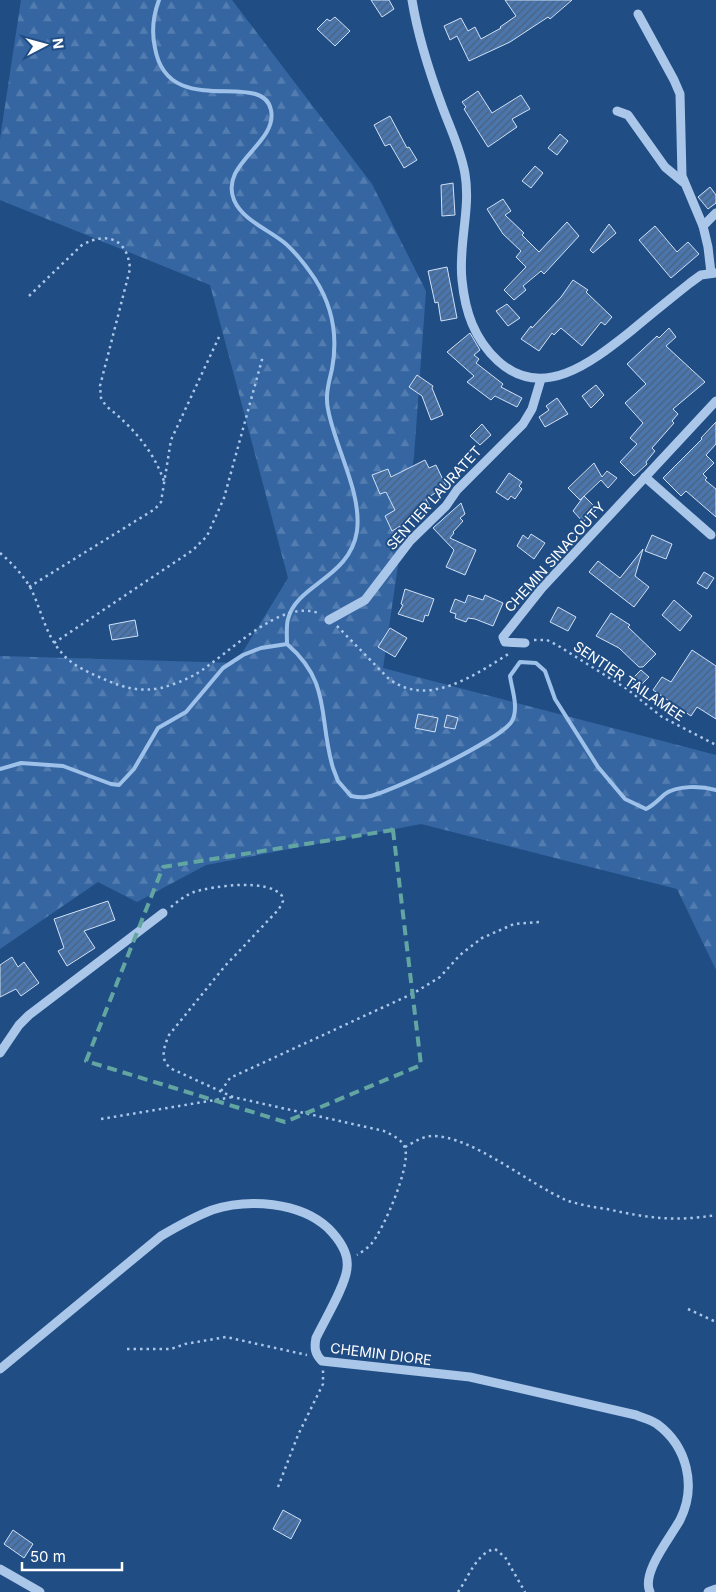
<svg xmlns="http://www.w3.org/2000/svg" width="716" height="1592" font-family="Inter,sans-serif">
	<defs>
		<pattern id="forest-firs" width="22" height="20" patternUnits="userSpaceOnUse" patternTransform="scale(1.25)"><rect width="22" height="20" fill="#3566a2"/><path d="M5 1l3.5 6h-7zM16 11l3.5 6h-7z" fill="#537db0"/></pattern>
		<pattern id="building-hatch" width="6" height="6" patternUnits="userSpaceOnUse" patternTransform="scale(1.25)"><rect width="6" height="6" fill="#4a76ad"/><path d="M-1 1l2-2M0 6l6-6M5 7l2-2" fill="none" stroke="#4b617c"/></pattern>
	</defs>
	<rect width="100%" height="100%" fill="#214d85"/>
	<path fill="url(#forest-firs)" d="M21,0H232L372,184L426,291L414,456L383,668L716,755V970L677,889L421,824L206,865L137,902L98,882L0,949V656L236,663L288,578L210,285L0,200V139Z"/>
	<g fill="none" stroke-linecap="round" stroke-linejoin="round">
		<g stroke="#9ec1ea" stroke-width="4">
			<path d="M159,0C153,16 151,30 155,48C168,122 263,68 271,110C278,144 219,163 234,200C243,221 270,230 286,244C297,254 307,267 315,279C333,307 338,337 332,369C329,382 325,395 328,409C335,448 362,492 357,531C350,578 297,584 288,619C286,626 287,636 287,644"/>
			<path d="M0,769L21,763L63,766L111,784L119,785L134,769L158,728L186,712L223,668L243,655L261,648L287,644C332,683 318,717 333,768L338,781L351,796C356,797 361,798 366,797C388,794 502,739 512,721C519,708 512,690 510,676L520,662L536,663L545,671L555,699L598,767L625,799L646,809C654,805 658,800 665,794C677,785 702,786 716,790"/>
		</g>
	</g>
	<g fill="url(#building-hatch)" stroke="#cfe1f7">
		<path d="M371,0H389L394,9L382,17Z"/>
		<path d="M505,0H572L550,19L548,17L510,42L469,61L457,36L450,40L444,26L461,18L468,31L475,27L481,39L501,28L500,27L516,16Z"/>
		<path d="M335,17L350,31L335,46L317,29L327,19L330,21Z"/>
		<path d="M478,91L492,113L521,95L530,109L512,119L517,127L488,147L464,109L466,107L462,102Z"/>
		<path d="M390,116L407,148L409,147L417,160L404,168L390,144L385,146L374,125Z"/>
		<path d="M560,134L568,141L557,155L548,148Z"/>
		<path d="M535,166L543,173L531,188L522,181Z"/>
		<path d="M453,183L455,215L442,216L441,185Z"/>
		<path d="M710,187L716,195V203L708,209L698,197Z"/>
		<path d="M503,199L511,211L505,215L524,233L522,235L539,252L567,222L579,236L544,274L541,271L523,286L526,290L514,300L504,290L526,267L516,257L521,251L503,234L487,209Z"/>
		<path d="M609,224L616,233L593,253L590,250Z"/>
		<path d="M655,226L677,252L688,242L699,254L671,278L639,240Z"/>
		<path d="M447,267L457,318L441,321L438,302L435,303L428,271Z"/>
		<path d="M573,280L588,290L586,292L612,317L605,325L601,322L582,346L561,328L554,335L552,333L539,351L521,339L531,326L532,328L561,297Z"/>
		<path d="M507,304L520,318L508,326L496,311Z"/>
		<path d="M669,328L676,337L666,346L705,382L673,409L678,414L672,421L674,423L652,448L655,451L646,462L647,464L634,476L620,462L637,444L630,438L643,423L625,403L646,384L627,364L657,336L659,338Z"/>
		<path d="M470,333L480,350L474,355L479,359L476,363L503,384L501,387L522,398L517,407L495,396L491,400L467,382L474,376L447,352Z"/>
		<path d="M417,375L433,386L432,388L443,415L431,420L422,396L409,387Z"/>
		<path d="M596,385L604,395L591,408L582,396Z"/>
		<path d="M557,398L568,414L545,427L539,417L549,410L546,406Z"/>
		<path d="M716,422V444L706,455L714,463L703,474L707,478L705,480L716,489V517L686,491L681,496L663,478L702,439L701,438Z"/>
		<path d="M482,424L491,435L480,445L470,436Z"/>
		<path d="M425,460L429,468L436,465L446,486L426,499L430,507L408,518L409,521L392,531L385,516L395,510L386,492L380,494L372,475L388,469L391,477Z"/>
		<path d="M594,463L602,477L607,471L617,478L608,488L601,480L580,500L568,488Z"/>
		<path d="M509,473L522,482L519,486L522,489L515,499L511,496L508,500L496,492Z"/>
		<path d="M584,496L597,509L583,522L573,511Z"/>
		<path d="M461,503L465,514L460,518L463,521L453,532L454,533L450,538L476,550L465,575L446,567L454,550L433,528Z"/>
		<path d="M531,534L545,543L534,559L517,546L523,535L528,539Z"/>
		<path d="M652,535L672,544L666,559L645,551Z"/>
		<path d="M643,549L635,576L649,587L634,607L589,572L598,561L620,578Z"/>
		<path d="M704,572L714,578L707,589L697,583Z"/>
		<path d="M405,589L434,599L428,616L425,615L423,622L398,614L403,605L401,604Z"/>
		<path d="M468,595L483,600L485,595L503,603L493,626L475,619L468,618L466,622L455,618L456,614L450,612L455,599L465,603Z"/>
		<path d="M674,600L692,616L680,631L662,615Z"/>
		<path d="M558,607L576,617L568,631L550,622Z"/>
		<path d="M611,613L630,625L628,627L656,654L643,667H639L619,648L596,636Z"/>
		<path d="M135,620L138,636L112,640L109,625Z"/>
		<path d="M390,628L407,638L395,657L378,647Z"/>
		<path d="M692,650L716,666V719L697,707L691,716L653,690L662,677L671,682Z"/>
		<path d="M641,670L649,677L639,687L631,680Z"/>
		<path d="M418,714L438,718L435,732L415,728Z"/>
		<path d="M447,715L458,718L455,729L444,727Z"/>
		<path d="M108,901L115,920L84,931L95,948L67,966L58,951L64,948L54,919Z"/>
		<path d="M12,957L18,967L24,962L39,983L21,996L16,989L0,997V965Z"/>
		<path d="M283,1510L301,1520L291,1539L273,1529Z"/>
		<path d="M13,1530L33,1544L24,1558L4,1544Z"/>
	</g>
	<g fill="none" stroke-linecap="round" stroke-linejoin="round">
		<g stroke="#aac7e9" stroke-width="2.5" stroke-dasharray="2.5 4" stroke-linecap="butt">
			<path d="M29,296L82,245C107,231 128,239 130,269L100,386L101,398L106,406C133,427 154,451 165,484"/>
			<path d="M0,553C12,563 22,574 30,587C41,608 45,634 61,652C72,666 90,673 106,680C124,688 140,692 161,688C172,685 186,680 196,674C228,655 282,596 320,614"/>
			<path d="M29,587L155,509L161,502L171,440L219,337"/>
			<path d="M337,626L388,678C427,709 475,675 510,653"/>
			<path d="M534,640H547L557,645L627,689L662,717L716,745"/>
			<path d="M54,643L193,550L207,536L224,498L263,356"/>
			<path d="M171,907C178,901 186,895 194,892C213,886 269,878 282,896L283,901L279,909L225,966L169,1035C163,1049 159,1062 174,1070L233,1097L384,1131C392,1135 402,1139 405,1148C411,1166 384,1228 372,1243C368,1248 362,1252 357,1255"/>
			<path d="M221,1091L230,1078L414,993L440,977L460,955L482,938L514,924L540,922"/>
			<path d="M101,1119L233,1097"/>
			<path d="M405,1147C414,1142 423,1136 433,1136C472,1136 529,1184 566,1200C579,1205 593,1207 607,1209C647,1218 675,1222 716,1215"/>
			<path d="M688,1309L716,1322"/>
			<path d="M127,1349H171L185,1344L226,1337L307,1355"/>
			<path d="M278,1487L298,1435L323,1384V1370"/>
			<path d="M458,1592C468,1578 477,1552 495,1549L505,1557L525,1592"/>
		</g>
		<g stroke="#aac7e9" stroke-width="9">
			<path d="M412,0C418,37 429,71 442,106C450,128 461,150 465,174C471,209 458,245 462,280C465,311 474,339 498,361C543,402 593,361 631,331C650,315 670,299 690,283L701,275L716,273"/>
			<path d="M638,14L674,80L680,94L682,176L703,226L708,247L711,273"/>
			<path d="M617,111L628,115L665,167L683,182"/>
			<path d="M703,226L716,213"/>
			<path d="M645,477L711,535"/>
			<path d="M329,620L365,600L410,541L446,506L457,490L523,424L532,409L541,379"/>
			<path d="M525,643L505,642L503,637L542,588L716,401"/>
			<path d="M0,1053L19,1025L29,1015L163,913"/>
			<path d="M0,1369L161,1236C178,1226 194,1217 212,1210C248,1198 300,1202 328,1228C338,1238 349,1253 347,1268C346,1285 324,1321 316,1338C314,1348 315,1354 322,1361L470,1377L636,1415C643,1418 651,1420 657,1424C687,1446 697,1486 680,1520C670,1538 641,1573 650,1592"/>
			<path d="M0,1569L40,1592"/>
			<path d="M708,1592L716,1589"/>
		</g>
	</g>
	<path fill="none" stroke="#63a6a1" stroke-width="4" stroke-dasharray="10 6" stroke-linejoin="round" d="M393,830L421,1065L285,1122L86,1061L163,867Z"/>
	<g text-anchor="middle" stroke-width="4" stroke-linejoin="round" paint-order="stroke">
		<g font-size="14" fill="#fff" stroke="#214d85">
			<text transform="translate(434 498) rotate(-48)" y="5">SENTIER LAURATET</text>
			<text transform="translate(555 557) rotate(-48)" y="5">CHEMIN SINACOUTY</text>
			<text transform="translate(629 681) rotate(34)" y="5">SENTIER TAILAMEE</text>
			<text transform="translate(381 1354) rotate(7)" y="5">CHEMIN DIORE</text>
		</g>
	</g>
	<g transform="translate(45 45) rotate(84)" stroke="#214d85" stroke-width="4" paint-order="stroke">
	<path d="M0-4L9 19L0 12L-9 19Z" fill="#ffffff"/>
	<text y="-8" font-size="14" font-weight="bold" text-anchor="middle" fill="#ffffff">N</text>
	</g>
	<path d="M22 1562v8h100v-8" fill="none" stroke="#ffffff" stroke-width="2.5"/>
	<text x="30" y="1562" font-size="15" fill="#ffffff" stroke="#214d85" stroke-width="4" paint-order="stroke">50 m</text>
</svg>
